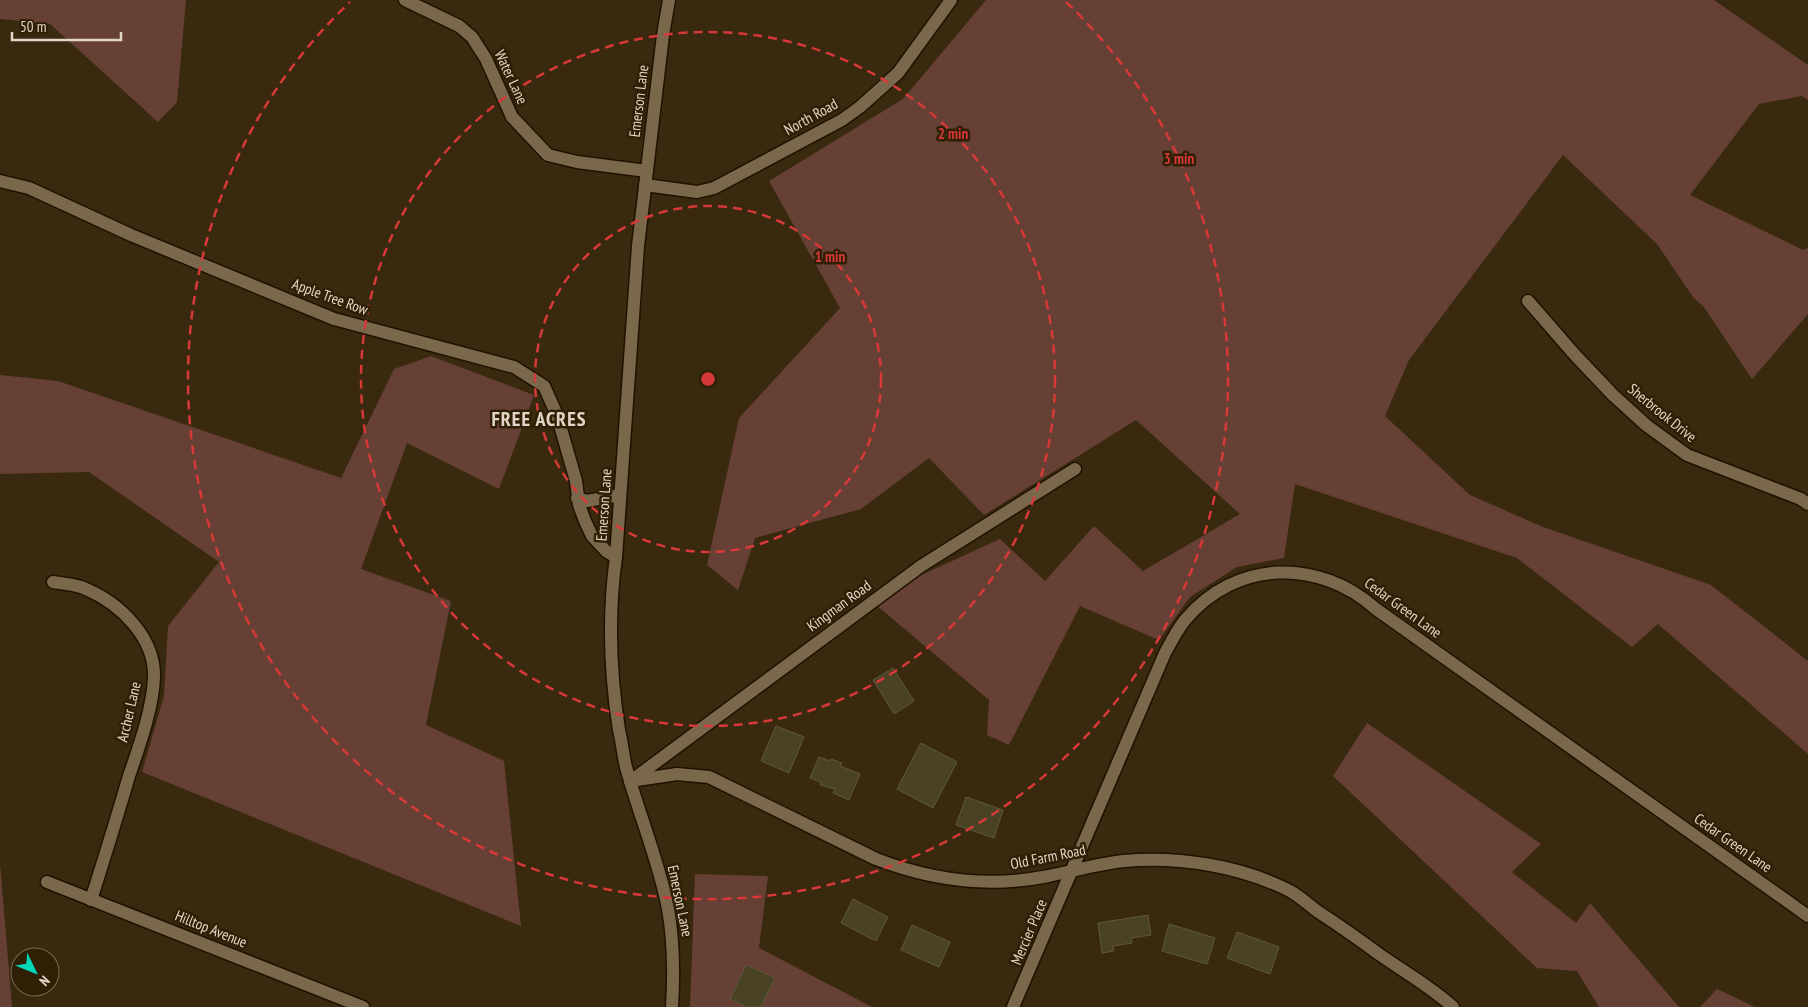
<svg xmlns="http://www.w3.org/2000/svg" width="1808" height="1007" font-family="'PT Sans Narrow',sans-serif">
	<rect width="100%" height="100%" fill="#39290f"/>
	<g fill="#664035">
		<path d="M0,0H186L177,102L158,122L50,24L0,19Z"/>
		<path d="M986,0H1714L1808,65V100L1802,96L1759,104L1690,195L1803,250L1808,248V314L1752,379L1704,307L1693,297L1657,244L1563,155L1409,360L1385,416L1470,495L1543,527L1711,585L1808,661V754L1658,624L1632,647L1517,558L1295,484L1284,558L1237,567L1190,597L1159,640L1080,606L1009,745L987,735L989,700L869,599L1000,539L1045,581L1094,526L1143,571L1240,514L1136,420L984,515L929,458L861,509L755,538L738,590L707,565L739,418L840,308L769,181L903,99Z"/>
		<path d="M431,356L534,395L499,489L407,443L361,569L451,601L426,725L504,761L521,926L142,772L164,696L168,626L219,562L89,472L0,474V375L58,381L341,478L394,369Z"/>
		<path d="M1367,723L1541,844L1512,872L1576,923L1590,903L1679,1007H1599L1577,971L1537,968L1333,776Z"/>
		<path d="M0,863L12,1007H0Z"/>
		<path d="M695,874L768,876L759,948L872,1007H690Z"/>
		<path d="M1717,989L1755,1007H1700Z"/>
	</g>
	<g fill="#494224" stroke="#5f583a">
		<path d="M893,668L914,701L894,714L873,680Z"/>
		<path d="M776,726L804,737L789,773L761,761Z"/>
		<path d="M921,743L957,762L933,808L897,789Z"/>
		<path d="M819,757L830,761L831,759L842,763L840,766L860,774L849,800L833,793L835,789L820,785L821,782L810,778Z"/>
		<path d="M966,797L1003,810L994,838L956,825Z"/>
		<path d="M853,899L888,917L876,941L841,923Z"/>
		<path d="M1148,915L1151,935L1131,938L1132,943L1113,946L1114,951L1102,953L1098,923Z"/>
		<path d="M1169,924L1215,938L1207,964L1162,951Z"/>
		<path d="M912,925L950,942L939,967L901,950Z"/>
		<path d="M1237,932L1279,947L1270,974L1227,958Z"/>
		<path d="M746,965L775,978L761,1007H747L730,999Z"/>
	</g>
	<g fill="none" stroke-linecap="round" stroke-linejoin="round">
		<defs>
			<g id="minor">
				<path d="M405,0L459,26L472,37L486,59L512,117L548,155L577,162L647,171"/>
				<path d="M0,181L29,188L131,235L334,319L514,367L544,386L557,415L576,481L579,505L585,521L592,536L606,551L616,557"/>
				<path d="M645,185L697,192L714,188L842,120L860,107L898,73L951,0"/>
				<path d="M1528,301L1575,355L1613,395L1646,425L1687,455L1801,499L1808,504"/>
				<path d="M577,498L587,501L620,495"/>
				<path d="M53,582C63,584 77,584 86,589C121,604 155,638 154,677C153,708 139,747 129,776C117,817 104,859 91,900"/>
				<path d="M632,780L921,566L1075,469"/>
				<path d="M630,781L677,774L709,777L876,859C931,880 985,888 1043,877C1071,872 1095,864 1124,861C1179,856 1241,866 1290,891C1299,896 1308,904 1317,911C1337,924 1357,938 1376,952C1401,970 1430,986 1453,1007"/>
				<path d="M47,882L363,1007"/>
				<path d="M1013,1007L1165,653C1171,642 1177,630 1185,620C1236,559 1319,558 1376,609L1808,916"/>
			</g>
			<path id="tertiary" d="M669,0L663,35L638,246L616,557C608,614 610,673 619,730C622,742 623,755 626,767C639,815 659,861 668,909C674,942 674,974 672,1007"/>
		</defs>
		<use href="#minor" stroke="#201100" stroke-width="15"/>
		<use href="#tertiary" stroke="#201100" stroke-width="15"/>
		<use href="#minor" stroke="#7a684d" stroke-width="12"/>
		<use href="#tertiary" stroke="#7a684d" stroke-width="12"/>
	</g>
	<g fill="none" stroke="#d73938" stroke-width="2.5" stroke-dasharray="9 6">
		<circle cx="708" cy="379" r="173"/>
		<circle cx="708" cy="379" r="347"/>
		<path d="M1066 2A520 520 0 1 1 350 2"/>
	</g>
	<g text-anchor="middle" stroke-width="5" stroke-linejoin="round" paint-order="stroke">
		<g font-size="15" fill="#e0d5c6" stroke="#2f1f05">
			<text transform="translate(511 77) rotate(65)" y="5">Water Lane</text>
			<text transform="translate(639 101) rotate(-83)" y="5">Emerson Lane</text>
			<text transform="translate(811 117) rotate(-29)" y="5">North Road</text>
			<text transform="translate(330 297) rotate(20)" y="5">Apple Tree Row</text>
			<text transform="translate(1662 413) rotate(39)" y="5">Sherbrook Drive</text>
			<text transform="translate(604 505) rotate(-86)" y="5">Emerson Lane</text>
			<text transform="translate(839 606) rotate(-36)" y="5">Kingman Road</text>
			<text transform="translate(1403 608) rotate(36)" y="5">Cedar Green Lane</text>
			<text transform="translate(129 712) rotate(-77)" y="5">Archer Lane</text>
			<text transform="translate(1733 843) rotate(35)" y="5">Cedar Green Lane</text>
			<text transform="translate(1048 857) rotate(-11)" y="5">Old Farm Road</text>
			<text transform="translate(680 901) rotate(78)" y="5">Emerson Lane</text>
			<text transform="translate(211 929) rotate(22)" y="5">Hilltop Avenue</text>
			<text transform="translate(1029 932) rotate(-67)" y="5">Mercier Place</text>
		</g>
		<g font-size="20" font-weight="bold" letter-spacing="1" fill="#e0d5c6" stroke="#2f1f05">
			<text x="539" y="426">FREE ACRES</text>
		</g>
	</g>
	<circle cx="708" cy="379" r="8" fill="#d73938" stroke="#2f1f05" stroke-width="2.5"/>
	<g font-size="15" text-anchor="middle" font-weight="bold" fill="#d73938" stroke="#2f1f05" stroke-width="5" stroke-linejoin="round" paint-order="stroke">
		<text x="953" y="139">2 min</text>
		<text x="1179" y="164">3 min</text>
		<text x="830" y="262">1 min</text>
	</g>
	<g transform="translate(35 972) rotate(133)"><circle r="24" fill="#2f1f05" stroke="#766852"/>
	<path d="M0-4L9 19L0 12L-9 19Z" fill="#00d5b7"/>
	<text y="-8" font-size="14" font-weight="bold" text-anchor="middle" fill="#e0d5c6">N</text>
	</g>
	<path d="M12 32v8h109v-8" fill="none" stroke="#e0d5c6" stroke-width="2.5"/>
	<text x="20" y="32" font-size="15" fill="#e0d5c6" stroke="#2f1f05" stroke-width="4" paint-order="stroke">50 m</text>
</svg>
